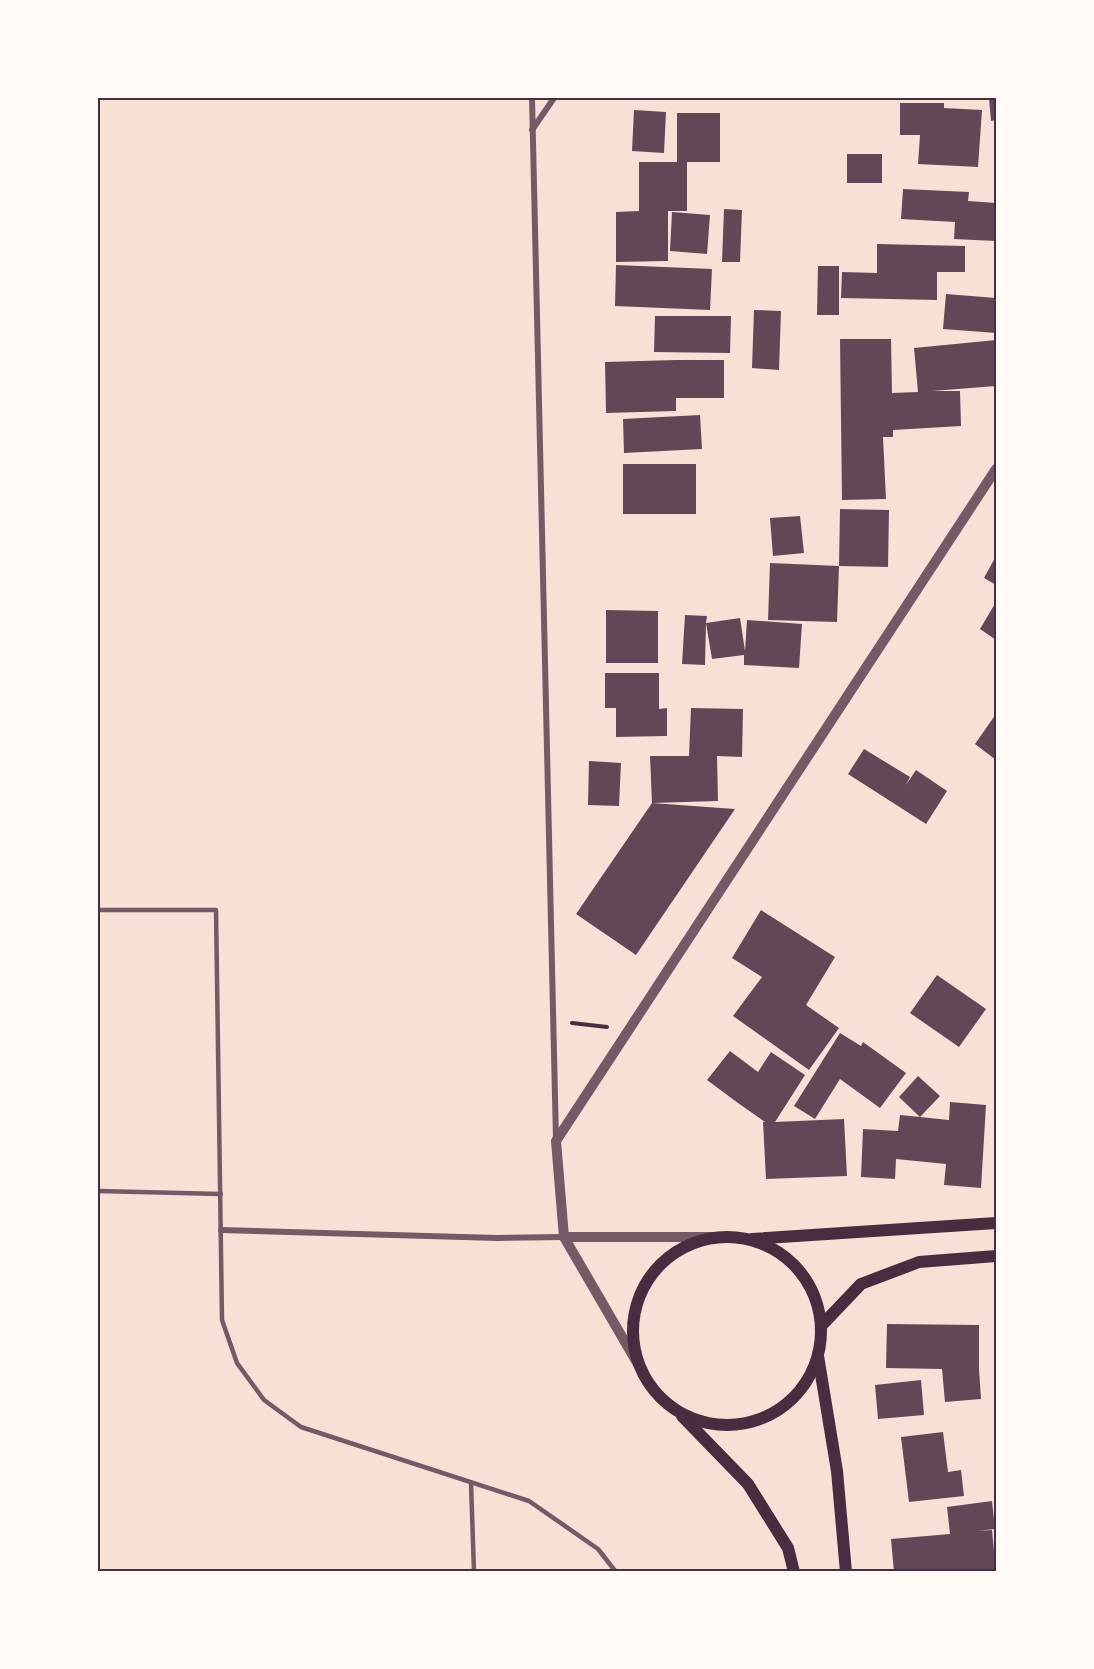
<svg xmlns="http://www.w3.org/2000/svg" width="1094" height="1669" font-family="Barlow,sans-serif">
	<rect width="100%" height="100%" fill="#f7e1d7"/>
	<g fill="#644757">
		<path d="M989,98H996V120L991,121Z"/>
		<path d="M900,103H944V108L982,110L978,167L918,164L920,135H900Z"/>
		<path d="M634,110L666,112L664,153L632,151Z"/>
		<path d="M677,113H720V162H687V211H668V261L616,262V212L639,211V162H677Z"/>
		<rect x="847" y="154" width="35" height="29"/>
		<path d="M903,189L969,192L968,201L996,203V241L954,239L955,222L901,219Z"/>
		<path d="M724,209L742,210L740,262H722Z"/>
		<path d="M672,212L710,215L707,254L670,251Z"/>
		<path d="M877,244L965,246V272H937V300L841,298L842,272L877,273Z"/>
		<path d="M616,265L712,269L710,310L615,306Z"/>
		<path d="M818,266H839V315H817Z"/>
		<path d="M946,294L996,298V333L943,329Z"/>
		<path d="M754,310L781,311L779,370L752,368Z"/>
		<path d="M655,316H731L730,353L654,352Z"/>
		<path d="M840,339H891L892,393L918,392L914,348L996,340V386L932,391H960L961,426L893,430V437H883L886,499L842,500Z"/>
		<path d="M676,360H724V398H676V411L606,413L605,362Z"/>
		<path d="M700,415L702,449L624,453L623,419Z"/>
		<rect x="623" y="464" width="73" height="50"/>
		<path d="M840,509L889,510L888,567L839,566L837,622L768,620L770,563L839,566Z"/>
		<path d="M800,516L804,553L773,556L770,518Z"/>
		<path d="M996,556V585L984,578Z"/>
		<path d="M996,602V640L980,629Z"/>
		<path d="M606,610L658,611V663H606Z"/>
		<path d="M685,615L707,616L706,623L740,618L745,651L747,620L802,624L799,668L744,665V655L712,659L706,623L705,665L682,664Z"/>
		<path d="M605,673H659V709L667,708V736L616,737V708H605Z"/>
		<path d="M691,708L743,709L742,757L717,756L718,801L652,803L650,756H689Z"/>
		<path d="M996,714V760L975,744Z"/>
		<path d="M864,749L910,777L906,785L916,770L947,791L926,824L848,774Z"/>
		<path d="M589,761L621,763L619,806L588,805Z"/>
		<path d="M652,803L735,809L636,955L576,914Z"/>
		<path d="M761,910L835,957L806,1005L839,1028L809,1070L733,1016L762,977L732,958Z"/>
		<path d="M937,975L986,1009L959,1047L910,1013Z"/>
		<path d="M840,1033L861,1046L863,1042L906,1073L880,1108L840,1079L815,1119L794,1106Z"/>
		<path d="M730,1051L758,1072L771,1052L805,1075L775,1122L844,1119L847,1176L766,1179L763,1122H765L738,1103L707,1080Z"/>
		<path d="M918,1076L940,1096L920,1117L949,1120L950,1102L986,1105L981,1188L944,1185L946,1164L896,1159L895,1179L861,1177L863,1129L898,1131L900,1115L920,1117L899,1097Z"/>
		<path d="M887,1324L979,1325V1369L981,1399L945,1402L942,1369L886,1368Z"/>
		<path d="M921,1380L924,1415L878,1419L875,1385Z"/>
		<path d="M943,1432L948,1472L961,1470L964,1496L909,1502L901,1437Z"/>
		<path d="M992,1501L995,1529L977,1531L992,1530L996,1572H894L891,1539L950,1534L947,1507Z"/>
	</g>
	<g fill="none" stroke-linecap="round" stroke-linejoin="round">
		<path stroke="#4a2c40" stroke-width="4" d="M572,1023L607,1027"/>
		<g stroke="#755966" stroke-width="4.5">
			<path d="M98,910H216L222,1320L237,1363L264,1400L301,1427L529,1501L598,1549L616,1572"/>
			<path d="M98,1191L221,1194"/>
			<path d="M471,1483L474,1572"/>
		</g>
		<g stroke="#755966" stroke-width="6">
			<path d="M532,98L556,1140"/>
			<path d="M532,130L554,98"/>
			<path d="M221,1230L497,1238L564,1237"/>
		</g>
		<g stroke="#755966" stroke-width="10">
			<path d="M564,1237H721"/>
			<path d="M639,1366L564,1237L556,1141L996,469"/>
		</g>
		<g stroke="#4a2c40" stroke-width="12">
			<circle cx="727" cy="1331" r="94"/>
			<path d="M752,1239L996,1223"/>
			<path d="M821,1326L861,1284L919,1262L996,1256"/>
			<path d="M818,1356L837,1471L846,1572"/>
			<path d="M682,1416L748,1484L788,1548L794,1572"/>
		</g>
	</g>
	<rect width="1094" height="1669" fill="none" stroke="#fffaf5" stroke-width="198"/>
	<rect x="99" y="99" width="896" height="1471" fill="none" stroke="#4a2c40" stroke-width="2"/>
</svg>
